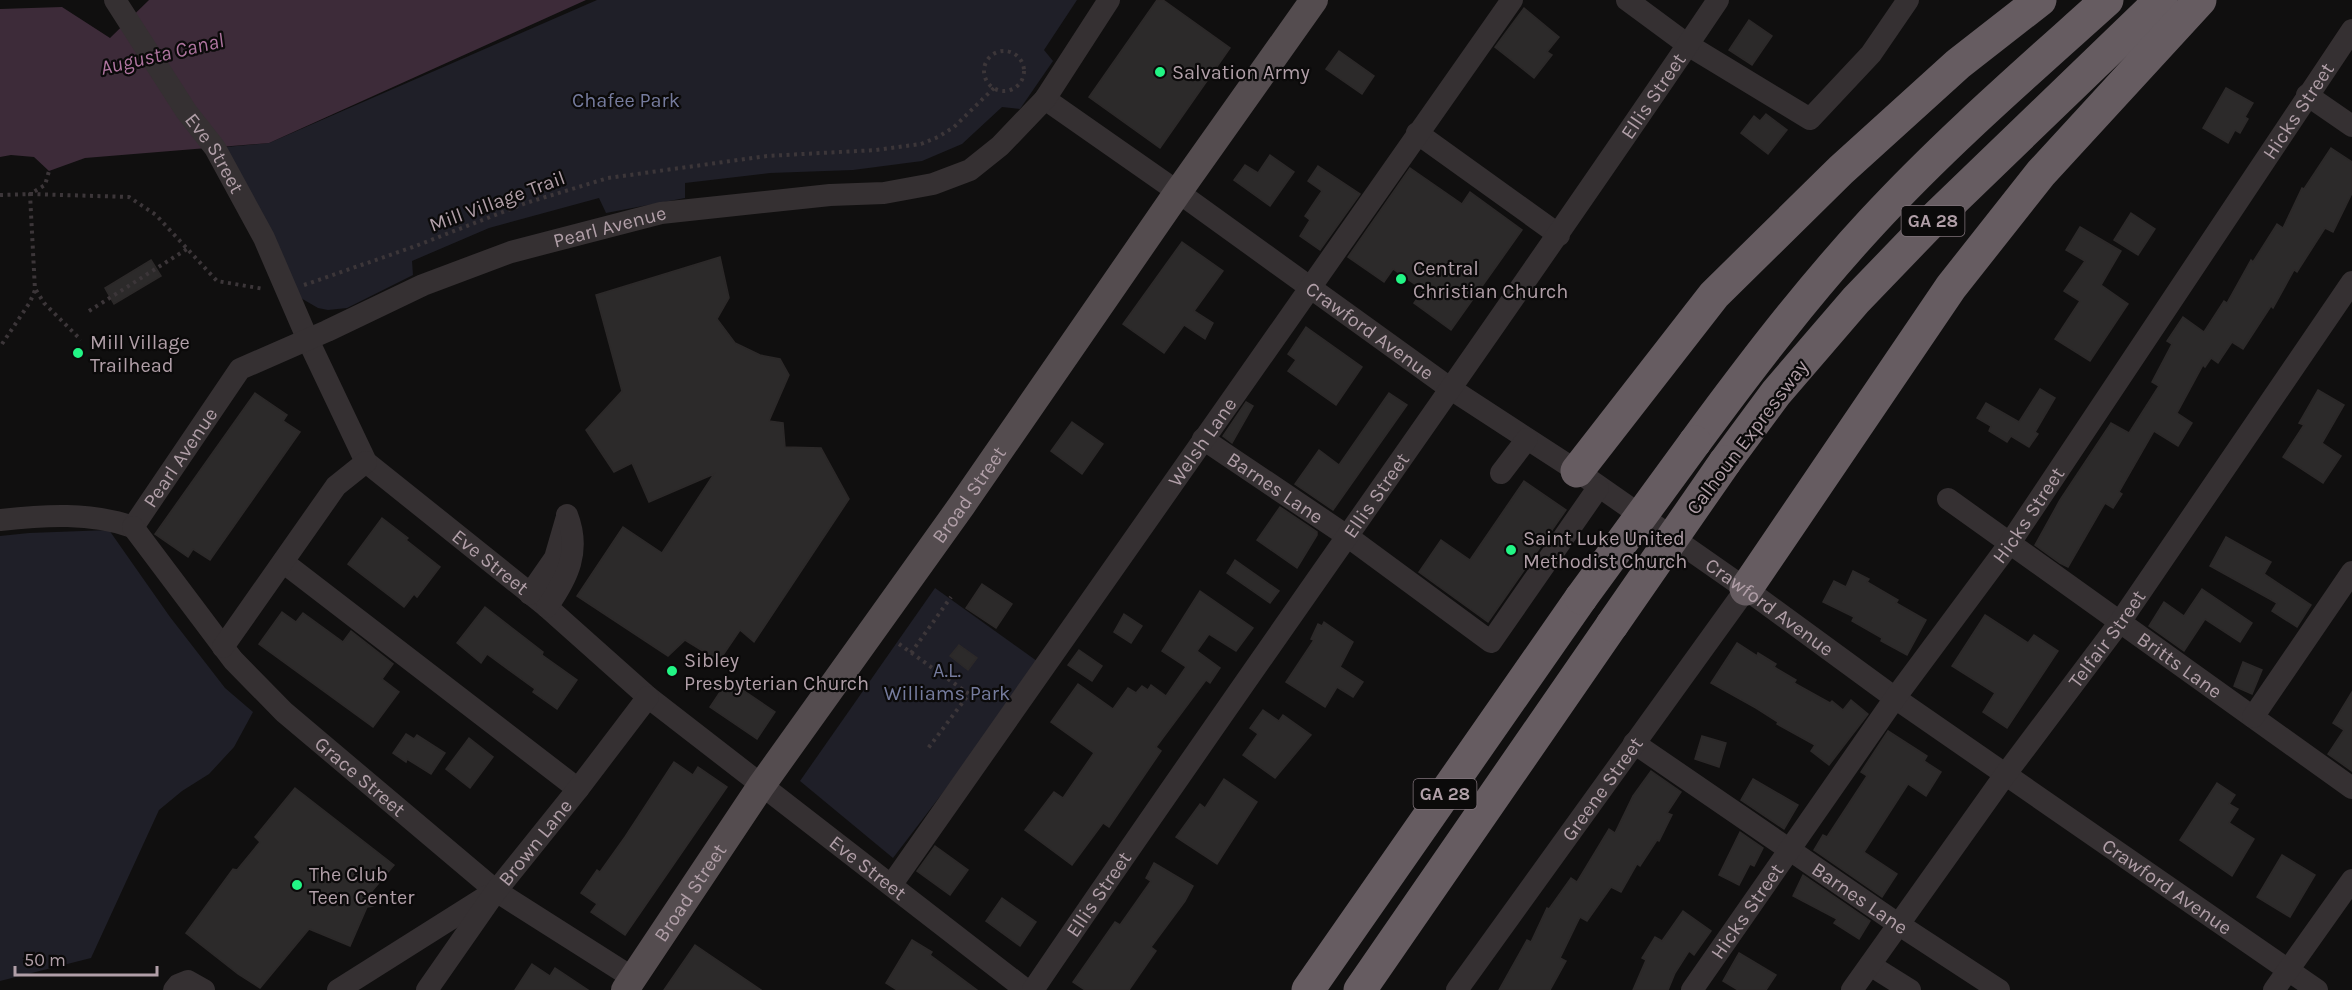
<svg xmlns="http://www.w3.org/2000/svg" width="2352" height="990" font-family="Karla,sans-serif">
	<rect width="100%" height="100%" fill="#100f0f"/>
	<g fill="#1f1f28">
		<path d="M597,0H1077L1044,50L1053,61L1020,109L1002,107L962,144L922,161L853,170L770,173L685,183V198L606,213L599,198L489,228L412,261L413,275L347,308L328,310L318,308L287,290L215,148L269,143Z"/>
		<path d="M109,530L170,617L225,688L253,712L234,747L209,774L182,791L159,810L91,958L0,981V536L29,533Z"/>
		<path d="M935,588L1041,664L893,858L800,781Z"/>
	</g>
	<path fill="#3d2b39" d="M149,0H586L269,143L85,158L49,171L34,157L11,155L0,157V9L62,7L110,38Z"/>
	<g fill="#2c2a2a" stroke="#2c2929" stroke-width="1.5">
		<path d="M1157,0H1163L1230,48L1160,148L1089,97Z"/>
		<path d="M1524,8L1559,37L1547,52L1552,55L1534,78L1495,47Z"/>
		<path d="M1749,20L1772,36L1752,65L1729,50Z"/>
		<path d="M1339,51L1374,76L1362,94L1326,69Z"/>
		<path d="M2226,88L2253,103L2245,117L2248,119L2240,133L2235,130L2228,143L2203,128Z"/>
		<path d="M1766,114L1787,130L1768,154L1741,133L1754,116L1760,121Z"/>
		<path d="M2331,148L2352,162V193L2333,232L2325,228L2297,272L2294,270L2273,308L2271,306L2243,349L2232,342L2218,363L2211,358L2205,367L2203,365L2177,413L2192,423L2178,446L2154,431L2119,492L2122,494L2113,508L2105,503L2068,567L2060,563L2035,545L2060,500L2111,423L2129,433L2159,386L2152,382L2172,344L2167,341L2183,317L2204,332L2224,301L2227,303L2251,260L2253,262L2277,224L2283,228L2302,188L2304,189Z"/>
		<path d="M1270,155L1294,172L1270,206L1234,180L1245,165L1258,173Z"/>
		<path d="M1318,166L1360,194L1320,250L1300,236L1310,220L1305,216L1322,191L1308,181Z"/>
		<path d="M1410,168L1462,204L1470,192L1522,230L1451,330L1414,303L1423,290L1393,269L1384,282L1348,257Z"/>
		<path d="M2131,213L2155,229L2138,255L2114,240Z"/>
		<path d="M2080,227L2121,251L2101,285L2128,304L2090,361L2055,339L2080,301L2064,291L2085,261L2066,250Z"/>
		<path d="M1182,242L1223,271L1194,311L1213,323L1205,339L1184,325L1164,353L1123,324Z"/>
		<path d="M720,257L729,298L717,319L735,343L760,355L780,359L789,375L769,421L783,423L785,447L821,448L849,499L754,642L740,630L719,661L685,640L668,656L577,596L623,527L662,553L714,474L649,502L632,463L614,472L586,430L622,391L596,295Z"/>
		<path d="M151,260L161,276L114,304L105,288Z"/>
		<path d="M1306,327L1362,367L1336,405L1288,371L1296,360L1288,354Z"/>
		<path d="M2040,389L2055,398L2035,432L2038,434L2029,447L2011,436L2007,442L1989,431L1991,426L1977,418L1986,403L2019,422Z"/>
		<path d="M2318,390L2344,405L2322,443L2341,456L2323,483L2283,457L2304,425L2299,423Z"/>
		<path d="M255,393L287,415L283,421L300,432L210,560L193,549L188,557L155,534Z"/>
		<path d="M1389,393L1407,405L1333,510L1295,484L1319,450L1339,465Z"/>
		<path d="M1246,402L1253,406L1232,443L1223,436Z"/>
		<path d="M1072,422L1103,444L1082,474L1051,451Z"/>
		<path d="M1524,481L1566,510L1488,622L1419,572L1441,540L1470,560Z"/>
		<path d="M1280,507L1317,532V535L1297,568L1257,540Z"/>
		<path d="M382,518L408,538L406,540L440,567L417,597L414,594L404,607L348,564Z"/>
		<path d="M2226,537L2271,562L2264,574L2311,605L2297,627L2272,611L2277,603L2210,566Z"/>
		<path d="M1235,560L1279,591L1270,603L1227,573Z"/>
		<path d="M1853,571L1869,579L1867,582L1898,600L1896,603L1926,620L1907,655L1881,641L1882,638L1852,621L1854,617L1823,602L1834,581L1846,587Z"/>
		<path d="M982,584L1012,604L996,628L966,608Z"/>
		<path d="M2202,589L2252,623L2240,642L2205,619L2184,651L2149,626L2164,602L2184,616Z"/>
		<path d="M1200,591L1253,628L1236,651L1209,634L1197,651L1220,668L1210,683L1206,680L1156,747L1161,751L1109,827L1103,823L1072,865L1025,830L1054,792L1063,798L1094,753L1051,722L1078,684L1113,709L1128,688L1136,693L1142,686L1148,690L1151,685L1166,696L1186,667L1162,651Z"/>
		<path d="M485,607L543,652L542,655L577,680L557,709L533,692L535,689L487,654L481,663L457,643Z"/>
		<path d="M282,612L296,622L303,613L343,642L351,631L393,664L382,679L399,692L373,727L259,644Z"/>
		<path d="M1124,614L1142,626L1131,643L1114,632Z"/>
		<path d="M1985,615L2028,643L2034,635L2058,651L2007,728L1983,712L1995,693L1952,666Z"/>
		<path d="M1324,622L1353,642L1340,667L1363,682L1353,697L1337,687L1325,707L1286,682L1314,640L1311,639L1318,624L1322,626Z"/>
		<path d="M1737,643L1757,656L1758,653L1776,664L1774,667L1796,680L1794,683L1830,703L1832,701L1843,710L1851,700L1868,714L1829,765L1811,751L1815,745L1777,724L1778,722L1756,708L1711,683Z"/>
		<path d="M959,645L977,658L968,670L950,656Z"/>
		<path d="M1079,650L1102,666L1092,681L1068,665Z"/>
		<path d="M2243,662L2262,670L2252,694L2234,686Z"/>
		<path d="M728,680L775,712L757,739L710,707Z"/>
		<path d="M2352,692V771L2328,754L2344,730L2333,723Z"/>
		<path d="M1263,710L1279,721L1283,715L1311,735L1275,778L1243,755L1258,734L1250,728Z"/>
		<path d="M1888,731L1927,756L1924,761L1941,772L1926,796L1908,784L1864,852L1897,874L1882,897L1814,850L1823,835L1827,837L1867,776L1861,772Z"/>
		<path d="M406,734L414,739L417,735L445,753L431,774L407,759L406,762L393,753Z"/>
		<path d="M1702,736L1726,743L1719,767L1695,759Z"/>
		<path d="M469,738L493,757L470,788L446,769Z"/>
		<path d="M674,762L693,775L698,767L727,787L625,935L591,912L597,904L581,893L597,870L600,872L625,837Z"/>
		<path d="M1651,771L1681,792L1667,813L1672,815L1659,841L1657,840L1640,866L1637,864L1621,892L1611,887L1587,921L1580,917L1560,958L1566,961L1550,990H1499L1527,940L1531,942L1547,908L1549,909L1571,878L1577,882L1609,829L1615,833L1633,796Z"/>
		<path d="M1224,779L1257,802L1217,864L1176,837L1200,804L1205,808Z"/>
		<path d="M1753,779L1798,805L1784,829L1741,800Z"/>
		<path d="M2217,783L2235,795L2229,804L2238,809L2229,823L2254,839L2232,876L2180,840Z"/>
		<path d="M295,788L394,865L372,891L373,906L367,907L350,946L309,929L260,988L238,974L186,933L233,869L237,870L260,842L255,837Z"/>
		<path d="M1740,832L1763,848L1754,866L1750,864L1739,885L1719,875Z"/>
		<path d="M935,846L968,870L950,895L917,871Z"/>
		<path d="M2282,855L2315,875L2290,917L2257,897Z"/>
		<path d="M1154,863L1193,886L1185,901L1151,947L1156,951L1129,990H1085L1073,982L1115,922L1120,925L1151,881L1146,878Z"/>
		<path d="M1803,875L1870,921L1859,939L1834,923L1837,919L1793,896Z"/>
		<path d="M1002,898L1036,922L1020,946L986,921Z"/>
		<path d="M1683,911L1711,931L1694,955L1689,951L1675,973L1668,990H1633L1646,960L1642,958L1655,937L1662,941Z"/>
		<path d="M912,940L932,952L930,955L977,990H897L886,983Z"/>
		<path d="M695,945L761,990H664Z"/>
		<path d="M1739,953L1776,975L1766,990H1738L1723,981Z"/>
		<path d="M532,964L550,976L555,968L588,990H515Z"/>
	</g>
	<g fill="none" stroke-linecap="round" stroke-linejoin="round">
		<g stroke="#3c3639" stroke-width="4" stroke-dasharray="3 4.5" stroke-linecap="butt">
			<circle cx="1004" cy="71" r="20"/>
			<path d="M0,195L30,194L129,197L156,215L217,281L264,289"/>
			<path d="M304,285L413,247L526,203L608,178L767,156L876,150L921,144L938,137L954,127L994,88"/>
			<path d="M36,290L44,303L81,340"/>
			<path d="M89,311L187,249"/>
			<path d="M2,344L30,302L35,290L30,194L45,185L49,171"/>
			<path d="M899,644L969,694L926,751"/>
			<path d="M911,653L951,597"/>
		</g>
		<g stroke="#353032" stroke-width="22">
			<path id="s1" d="M115,0L186,111L215,148L264,238L308,340L366,462L547,607L648,697L1026,990"/>
			<path d="M1627,0L1688,45L1810,119L1871,54L1908,0"/>
			<path d="M2307,95L2352,126"/>
			<path id="s2" d="M1045,99L1178,192L1451,389L1577,471L1746,589L1895,698L2317,990"/>
			<path d="M1417,133L1559,235"/>
			<path id="s3" d="M1203,439L1347,536L1491,642L1598,488"/>
			<path d="M1501,473L1527,439"/>
			<path id="s4" d="M1948,499L2352,788"/>
			<path d="M0,520C45,515 90,512 133,527"/>
			<path id="s5" d="M133,527L240,369L327,331L423,285L511,252L661,213L830,195L884,193L933,184L970,170L1000,146L1045,99L1109,0"/>
			<path id="s6" d="M133,527L233,660L284,712L496,891L633,978"/>
			<path d="M283,562L578,789"/>
			<path d="M530,594L555,558L566,520"/>
			<path d="M547,607C568,577 581,551 567,515"/>
			<path d="M223,647L336,486L366,462"/>
			<path d="M2253,717L2352,572"/>
			<path id="s7" d="M1634,743L1898,924L1999,990"/>
			<path id="s8" d="M892,884L1512,0"/>
			<path d="M1870,965L1910,990"/>
			<path d="M174,990L178,985L188,981L204,990"/>
			<path d="M338,990L487,896"/>
			<path id="s9" d="M427,990L496,891L578,789L648,697"/>
			<path id="s10" d="M1033,990C1258,658 1494,333 1718,0"/>
			<path id="s11" d="M1457,990L1746,589"/>
			<path id="s12" d="M1692,990L1895,698L2010,543L2352,30"/>
			<path id="s13" d="M1852,990L2005,775L2120,622L2352,282"/>
			<path d="M2274,990L2352,880"/>
		</g>
		<path stroke="#544c4f" stroke-width="28" id="s14" d="M625,990L761,786L962,505L1178,192L1314,0"/>
		<g stroke="#665c61" stroke-width="33">
			<path d="M1695,442C1751,366 1808,291 1872,222C1945,143 2027,72 2107,0"/>
			<path d="M1725,462L1776,393L1856,300L1936,217L2161,0"/>
			<path d="M1577,471L1714,295L1841,170L1958,64L2040,0"/>
			<path d="M1746,589L1951,287L2041,173L2200,0"/>
			<path d="M1308,990L1581,598"/>
			<path d="M1360,990L1612,625"/>
		</g>
		<g stroke="#665c61" stroke-width="33">
			<path d="M1581,598L1695,442"/>
			<path d="M1612,625L1725,462"/>
		</g>
	</g>
	<g fill="#22f585" stroke="#0b0a0a" stroke-width="2">
		<circle cx="1160" cy="72" r="6"/>
		<circle cx="1401" cy="279" r="6"/>
		<circle cx="78" cy="353" r="6"/>
		<circle cx="1511" cy="550" r="6"/>
		<circle cx="672" cy="671" r="6"/>
		<circle cx="297" cy="885" r="6"/>
	</g>
	<g text-anchor="middle" stroke-width="4.5" stroke-linejoin="round" paint-order="stroke">
		<g fill="#0b0a0a" stroke="#7f7279" stroke-width="1.5">
			<rect x="1901.5" y="206" width="63" height="30" rx="4.5"/>
			<rect x="1413.5" y="779" width="63" height="30" rx="4.5"/>
		</g>
		<g font-size="18" font-weight="bold" fill="#b19fa8">
			<text x="1933" y="227">GA 28</text>
			<text x="1445" y="800">GA 28</text>
		</g>
		<g font-size="20" fill="#b19fa8" stroke="#0b0a0a" text-anchor="start">
			<text x="1172" y="79">Salvation Army</text>
			<text x="1413" y="275">Central<tspan x="1413" dy="23">Christian Church</tspan></text>
			<text x="90" y="349">Mill Village<tspan x="90" dy="23">Trailhead</tspan></text>
			<text x="1523" y="545">Saint Luke United<tspan x="1523" dy="23">Methodist Church</tspan></text>
			<text x="684" y="667">Sibley<tspan x="684" dy="23">Presbyterian Church</tspan></text>
			<text x="309" y="881">The Club<tspan x="309" dy="23">Teen Center</tspan></text>
		</g>
		<g font-size="20" fill="#b19fa8" stroke="#0b0a0a">
			<text dy="7" stroke="none"><textPath href="#s10" startOffset="1088">Ellis Street</textPath></text>
			<text dy="7" stroke="none"><textPath href="#s12" startOffset="1068">Hicks Street</textPath></text>
			<text dy="7" stroke="none"><textPath href="#s1" startOffset="183">Eve Street</textPath></text>
			<text transform="translate(497 201) rotate(-20)" y="7">Mill Village Trail</text>
			<text dy="7" stroke="none"><textPath href="#s5" startOffset="588">Pearl Avenue</textPath></text>
			<text dy="7" stroke="none"><textPath href="#s2" startOffset="399">Crawford Avenue</textPath></text>
			<text transform="translate(1747 437) rotate(-53)" y="7">Calhoun Expressway</text>
			<text dy="7" stroke="none"><textPath href="#s8" startOffset="540">Welsh Lane</textPath></text>
			<text dy="7" stroke="none"><textPath href="#s5" startOffset="84">Pearl Avenue</textPath></text>
			<text dy="7" stroke="none"><textPath href="#s3" startOffset="87">Barnes Lane</textPath></text>
			<text dy="7" stroke="none"><textPath href="#s14" startOffset="603">Broad Street</textPath></text>
			<text dy="7" stroke="none"><textPath href="#s10" startOffset="602">Ellis Street</textPath></text>
			<text dy="7" stroke="none"><textPath href="#s12" startOffset="582">Hicks Street</textPath></text>
			<text dy="7" stroke="none"><textPath href="#s1" startOffset="687">Eve Street</textPath></text>
			<text dy="7" stroke="none"><textPath href="#s2" startOffset="885">Crawford Avenue</textPath></text>
			<text dy="7" stroke="none"><textPath href="#s13" startOffset="434">Telfair Street</textPath></text>
			<text dy="7" stroke="none"><textPath href="#s4" startOffset="285">Britts Lane</textPath></text>
			<text dy="7" stroke="none"><textPath href="#s6" startOffset="339">Grace Street</textPath></text>
			<text dy="7" stroke="none"><textPath href="#s11" startOffset="248">Greene Street</textPath></text>
			<text dy="7" stroke="none"><textPath href="#s9" startOffset="183">Brown Lane</textPath></text>
			<text dy="7" stroke="none"><textPath href="#s1" startOffset="1173">Eve Street</textPath></text>
			<text dy="7" stroke="none"><textPath href="#s2" startOffset="1371">Crawford Avenue</textPath></text>
			<text dy="7" stroke="none"><textPath href="#s14" startOffset="117">Broad Street</textPath></text>
			<text dy="7" stroke="none"><textPath href="#s10" startOffset="116">Ellis Street</textPath></text>
			<text dy="7" stroke="none"><textPath href="#s7" startOffset="274">Barnes Lane</textPath></text>
			<text dy="7" stroke="none"><textPath href="#s12" startOffset="96">Hicks Street</textPath></text>
		</g>
		<g font-size="20" fill="#757b9d" stroke="#0b0a0a">
			<text x="626" y="107">Chafee Park</text>
			<text x="947" y="677">A.L.<tspan x="947" dy="23">Williams Park</tspan></text>
		</g>
		<g font-size="21" font-style="italic" fill="#ae749f" stroke="#0b0a0a">
			<text transform="translate(162 54) rotate(-13)" y="7">Augusta Canal</text>
		</g>
	</g>
	<path d="M15 966v9h142v-9" fill="none" stroke="#b19fa8" stroke-width="3"/>
	<text x="24" y="966" font-size="18" fill="#b19fa8" stroke="#0b0a0a" stroke-width="4.5" paint-order="stroke">50 m</text>
</svg>
